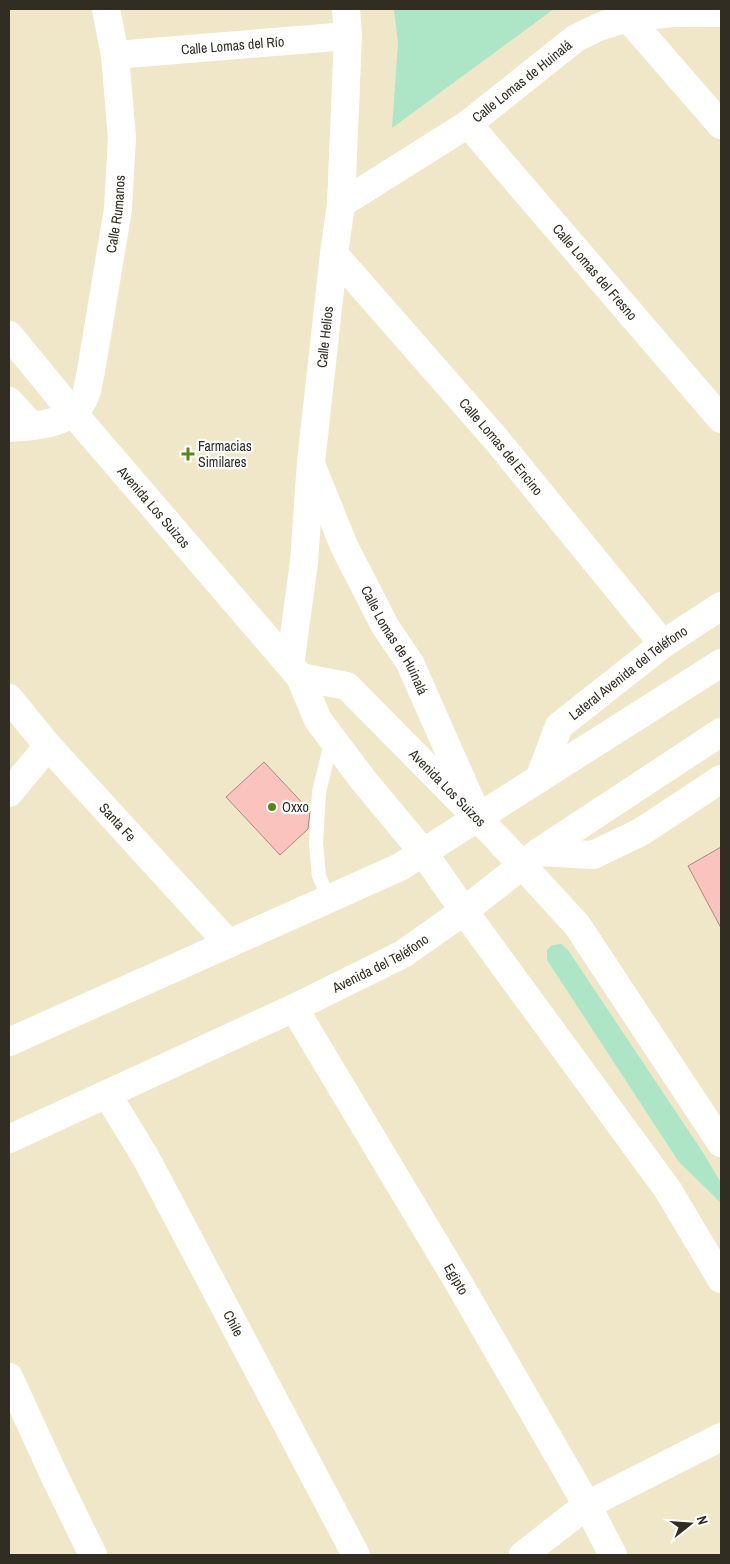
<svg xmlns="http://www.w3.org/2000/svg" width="730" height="1564" font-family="'Archivo Narrow',sans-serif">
	<rect width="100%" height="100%" fill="#f0e7c9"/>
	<g fill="#ace6c6">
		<path d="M394,9H554L392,128L398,43Z"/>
		<path d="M561,944L568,950L704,1154L721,1183V1203L679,1162L547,960V950L552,945Z"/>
	</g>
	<g fill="#fac3be" stroke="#a88884">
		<path d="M264,762L310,811L308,829L280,855L226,797Z"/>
		<path d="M721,847V928L688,866Z"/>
	</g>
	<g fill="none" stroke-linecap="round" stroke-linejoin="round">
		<path stroke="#fff" stroke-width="14" d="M329,899L319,876L316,843L319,792L332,739"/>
		<g stroke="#fff" stroke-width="28">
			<path d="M628,18L721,125"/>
			<path id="s1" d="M115,55L348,36"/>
			<path id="s2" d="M468,124L721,419"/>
			<path id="s3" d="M341,204L468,124L576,38L601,26L628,18L673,13H721"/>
			<path id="s4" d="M334,254L495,438L663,644"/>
			<path d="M9,401L32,426"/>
			<path id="s5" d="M9,428C35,426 74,425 85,396C88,390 88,383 90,377L118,209L122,138L115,55L106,9"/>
			<path id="s6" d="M313,469L344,546L385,626L410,663L478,817"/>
			<path id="s7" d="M290,665L304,562L311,462L334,254L341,204L348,36L346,9"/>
			<path id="s8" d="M9,698L48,746L229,944"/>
			<path d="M9,793L48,746"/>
			<path id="s9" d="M294,1008L457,1280L587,1505L613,1555"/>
			<path id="s10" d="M107,1094L146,1158L356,1555"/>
			<path d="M9,1377L54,1475L93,1555"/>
			<path d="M523,1555L587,1505L721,1437"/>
		</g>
		<g stroke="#fff" stroke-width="28">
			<path id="s11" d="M9,335L73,413L300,677L318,720L364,781L423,852L464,911L668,1190L721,1279"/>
			<path id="s12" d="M300,677L347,686L498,839L577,925L721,1143"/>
			<path id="s13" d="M539,779L559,726L663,644L721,606"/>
			<path d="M539,852L593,855L641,832L721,779"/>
			<path d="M9,1042L400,867L721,663"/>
			<path id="s14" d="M9,1139L294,1008L403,954L464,911L539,852L721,732"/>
		</g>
	</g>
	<g fill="#56871b" stroke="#fff" stroke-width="2">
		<path d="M185.5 446.5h5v5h5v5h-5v5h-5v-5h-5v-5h5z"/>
		<circle cx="272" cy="807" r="5"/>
	</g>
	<g text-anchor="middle" stroke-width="4.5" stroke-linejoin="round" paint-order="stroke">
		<g font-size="14" fill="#312d22" stroke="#fff">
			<text dy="5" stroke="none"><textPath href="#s1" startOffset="118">Calle Lomas del Río</textPath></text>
			<text dy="5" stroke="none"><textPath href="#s3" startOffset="219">Calle Lomas de Huinalá</textPath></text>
			<text dy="5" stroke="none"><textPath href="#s5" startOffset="272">Calle Rumanos</textPath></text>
			<text dy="5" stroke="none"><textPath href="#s2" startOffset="195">Calle Lomas del Fresno</textPath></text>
			<text dy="5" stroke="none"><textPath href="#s7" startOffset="330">Calle Helios</textPath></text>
			<text dy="5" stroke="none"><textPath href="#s4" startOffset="255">Calle Lomas del Encino</textPath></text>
			<text dy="5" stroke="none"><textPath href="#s11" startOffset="225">Avenida Los Suizos</textPath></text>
			<text dy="5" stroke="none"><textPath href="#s6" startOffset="190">Calle Lomas de Huinalá</textPath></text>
			<text dy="5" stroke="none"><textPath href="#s13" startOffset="144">Lateral Avenida del Teléfono</textPath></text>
			<text dy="5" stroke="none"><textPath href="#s12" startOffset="191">Avenida Los Suizos</textPath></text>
			<text dy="5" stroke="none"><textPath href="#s8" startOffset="165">Santa Fe</textPath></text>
			<text dy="5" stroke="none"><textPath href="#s14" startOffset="411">Avenida del Teléfono</textPath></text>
			<text dy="5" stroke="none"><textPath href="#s9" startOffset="316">Egipto</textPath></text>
			<text dy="5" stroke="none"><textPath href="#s10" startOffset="262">Chile</textPath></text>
		</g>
		<g font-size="14" fill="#312d22" stroke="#fff" text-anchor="start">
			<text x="198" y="451">Farmacias<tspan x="198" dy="16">Similares</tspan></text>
			<text x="282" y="812">Oxxo</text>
		</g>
	</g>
	<rect width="730" height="1564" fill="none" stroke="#312d22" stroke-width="20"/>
	<g transform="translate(690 1524) rotate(73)" stroke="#ffffff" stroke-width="4" paint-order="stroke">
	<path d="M0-4L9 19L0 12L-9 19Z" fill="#312d22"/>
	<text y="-8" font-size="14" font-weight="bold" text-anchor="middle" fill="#312d22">N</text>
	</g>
</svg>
